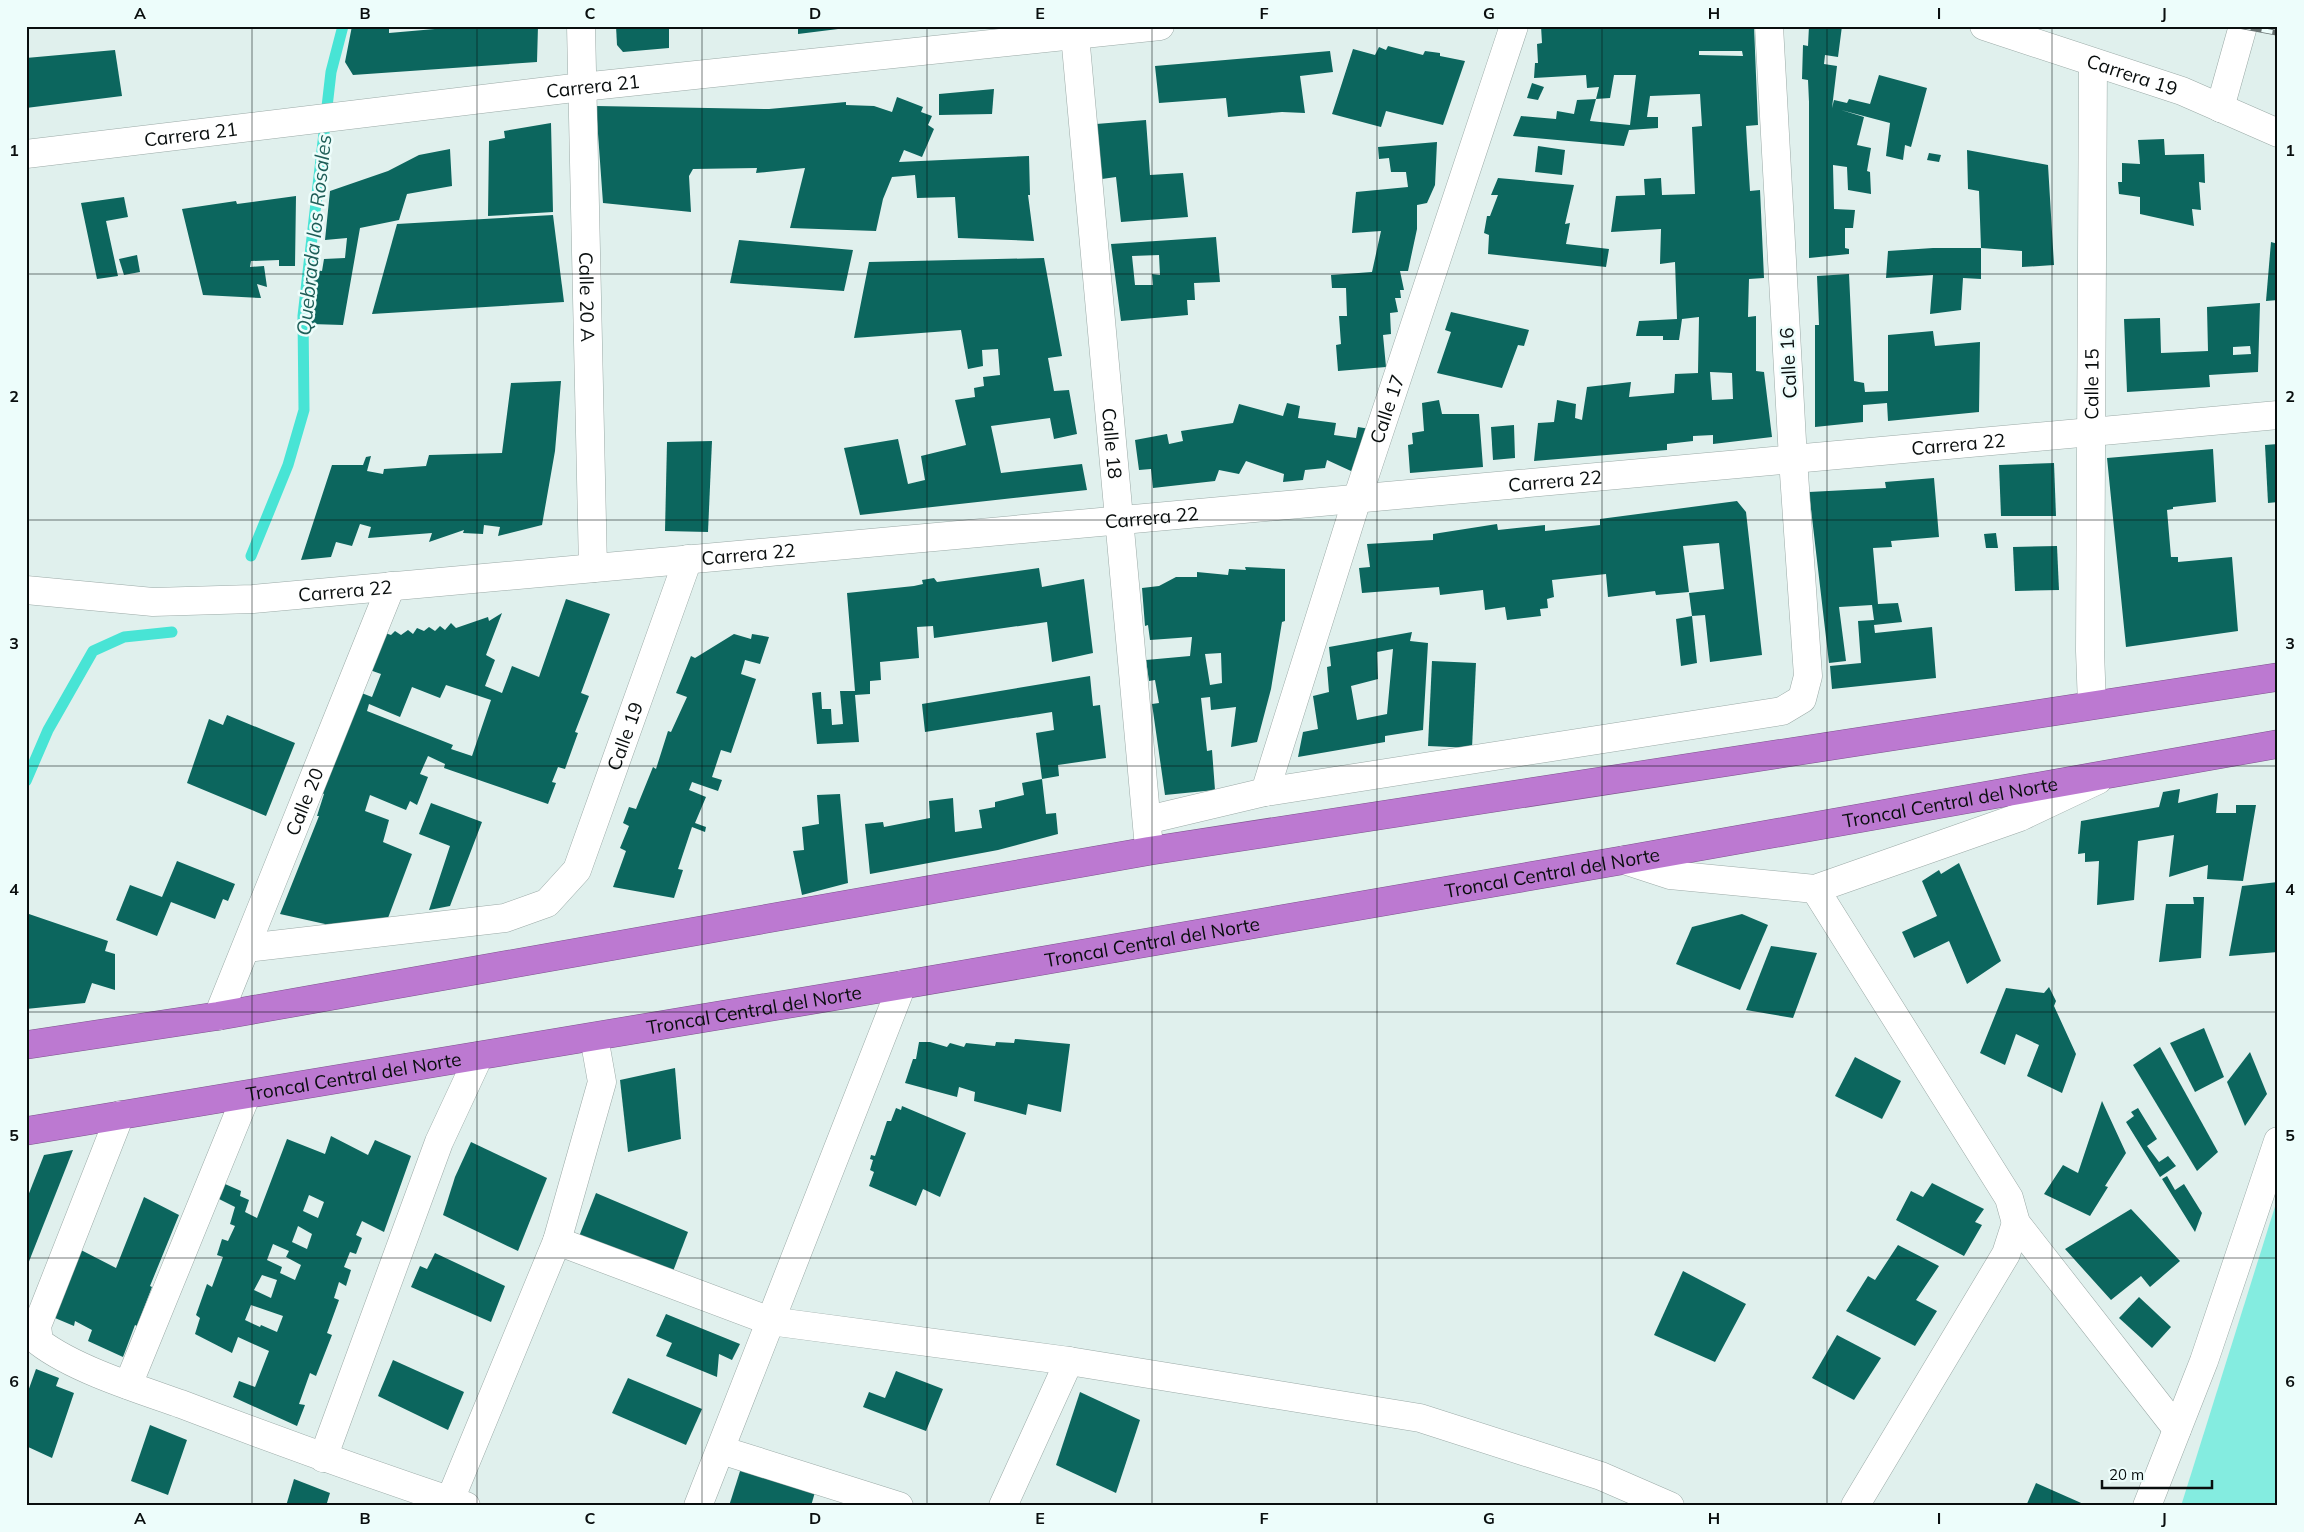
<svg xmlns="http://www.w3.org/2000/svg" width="2304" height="1532" font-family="Mulish,sans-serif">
	<rect width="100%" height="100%" fill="#e0f0ed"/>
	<path fill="#84ece0" d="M2278,1197V1506H2181Z"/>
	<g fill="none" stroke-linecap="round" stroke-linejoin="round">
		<g stroke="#48e4d5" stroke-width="11">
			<path d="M251,556L288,465L304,410L303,316L331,72L343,26"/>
			<path d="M26,781L48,730L93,651L124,637L172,632"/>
		</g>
	</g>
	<g fill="#0c665e" fill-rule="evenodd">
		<path d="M352,26H389V33L469,26H538L537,62L353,75L345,62Z"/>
		<path d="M616,26H669V48L623,52L617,45Z"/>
		<path d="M798,26H846V28L798,34Z"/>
		<path d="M1541,26H1754L1758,125L1746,126L1747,144L1750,191L1760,190L1764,278L1749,279L1748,317L1756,316V371L1764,372L1772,437L1713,444V435L1693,436V441L1667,444V450L1534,461L1538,423L1554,422L1557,400L1576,404L1575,418L1582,420L1587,387L1631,382L1629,397L1674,393L1675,374L1698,373L1699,317L1682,319L1679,340H1663V336H1636L1639,321L1677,319L1675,262L1660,264L1661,229L1611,232L1616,196L1645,195L1644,179L1661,178L1662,195L1695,194L1692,127L1702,126L1700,94L1650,96L1647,117H1658V128L1629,130L1624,146L1513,136L1521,116L1556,119L1557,111L1574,114L1577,100L1596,99L1590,121L1630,125L1636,75H1614L1610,98L1596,99L1599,87L1587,88L1586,75L1534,78L1535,63H1538L1537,44L1542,43ZM1699,51H1742L1743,56L1699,55ZM1710,372L1732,373L1733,399L1712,400Z"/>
		<path d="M1809,26H1842L1838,57L1825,55L1824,64L1837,66L1832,108L1834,100L1847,103L1849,99L1870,104L1879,75L1927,88L1911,147L1905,145L1903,160L1886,156L1890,123L1841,110L1864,117L1857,145L1871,148L1867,171L1870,172L1871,194L1848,190L1847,167L1833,165L1834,209L1855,210L1853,228H1845V248L1849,249V254L1809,258V102L1808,80L1802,79L1803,45L1808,46Z"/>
		<path d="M1388,46L1423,55L1425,51L1440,53V56L1465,61L1443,125L1386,111L1381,127L1332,114L1353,49L1375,55L1379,47L1386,50Z"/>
		<path d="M115,50L122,96L26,108V58Z"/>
		<path d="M1330,51L1333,72L1300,76L1305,113L1282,112L1228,117L1226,98L1159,103L1155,66Z"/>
		<path d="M1532,83L1544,87L1538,100L1527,98Z"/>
		<path d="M994,89L992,114L939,115V94Z"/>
		<path d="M897,97L923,107L921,112L932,116L928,125L934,129L922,157L904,150L899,162L1029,156L1030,195H1028L1034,241L958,238L955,197L917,198L915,175L892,177L883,199L876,231L790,228L805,168L756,173L757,168L693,169L689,176L691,212L603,203L596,106L769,109L846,102V105L874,106L892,112Z"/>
		<path d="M1146,120L1150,175L1183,173L1188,217L1121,222L1116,177L1102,179L1096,124Z"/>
		<path d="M551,123L553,212L488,216L489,141L505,138L504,131Z"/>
		<path d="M2164,139L2165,155L2204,154L2205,183L2199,182L2201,210L2192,209L2194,226L2140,214V197L2119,194L2118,182H2122V163L2140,164L2138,140Z"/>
		<path d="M1437,142L1435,185L1427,203L1417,205V229L1408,271H1400L1404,290H1400L1401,298H1395L1398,312L1390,313L1391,334L1383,335L1386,367L1338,371L1336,345L1341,344L1339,316H1347L1346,288H1332L1331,275L1372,272L1381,231L1352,233L1356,192L1408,187L1406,172H1391L1389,158L1379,159L1378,147Z"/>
		<path d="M1538,146L1565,150L1562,175L1535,172Z"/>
		<path d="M450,149L452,186L407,194L399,220L360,228L343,325L311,324L314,270L322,271L324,259L345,258L347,238L325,240L330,191L388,171L419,155Z"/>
		<path d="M1967,150L2048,165L2054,265L2022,267V251L1981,248V279L1963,278L1961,310L1930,314L1933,275L1886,278L1888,251L1933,248H1981L1979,191L1968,189Z"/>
		<path d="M1929,153L1941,155L1939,162L1927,160Z"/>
		<path d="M1498,178L1574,185L1565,224L1570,223L1566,244L1609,249L1606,267L1488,254L1489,235L1484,233L1487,216H1490L1498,195H1491Z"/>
		<path d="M296,196L295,266H279V260L251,261L250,267L264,266L267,287L257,284L261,298L203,295L182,209L236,201L237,204Z"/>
		<path d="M124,197L128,217L106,221L118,276L97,279L81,203Z"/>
		<path d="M553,215L564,302L372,314L397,224Z"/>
		<path d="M1216,237L1220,282L1194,283L1195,300H1187L1188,315L1121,321L1111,244ZM1159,255L1160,275L1152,274L1153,285H1135L1132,256Z"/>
		<path d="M739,240L853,250L844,291L730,283Z"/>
		<path d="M2271,242L2278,244V300L2266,301Z"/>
		<path d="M137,255L140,272L124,275L119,259Z"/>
		<path d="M1044,258L1062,356L1048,358L1054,391L1069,390L1077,434L1054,439L1050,418L991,426L1001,473L1082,464L1087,490L860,515L844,448L898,439L908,484L925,480L921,456L966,445L955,400L975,397L974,388L984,386L983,377L1000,375L998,349L982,350L983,366L968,369L961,330L854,338L869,262Z"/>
		<path d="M1849,274L1854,381L1864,383L1865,392L1888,391V335L1933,331L1935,346L1980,342L1979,412L1888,421L1887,403L1863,405V422L1815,427V325H1819L1817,276Z"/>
		<path d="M2260,303L2258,372L2209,375L2210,387L2127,392L2124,319L2160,318L2161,353L2208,351L2207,307ZM2250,346L2251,354L2233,355V347Z"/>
		<path d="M1451,312L1529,330L1524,346L1518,345L1502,388L1437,373L1451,332L1445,330Z"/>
		<path d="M561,381L555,451L542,525L498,536L500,527L484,525L483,534L463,533L464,530L429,542L432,533L368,538L371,527L360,524L352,546L336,542L331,557L301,560L332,465H363L366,457L371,456L367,471L383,474L384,469L426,466L429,455L502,453L511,383Z"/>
		<path d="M1439,400L1442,414H1479L1483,467L1410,473L1408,445L1413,444L1412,433L1424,431L1422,403Z"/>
		<path d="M1287,403L1300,406L1298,418L1336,423L1334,435L1356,438L1358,427L1370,429L1351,475V471L1327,460L1325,468L1305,470L1303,480L1283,482L1284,474L1246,461L1239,474L1219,470L1215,481L1153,488L1151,469L1139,470L1135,440L1167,434L1169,444L1183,441L1181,431L1233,423L1239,404L1283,416Z"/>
		<path d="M1514,425L1515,458L1493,460L1491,427Z"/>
		<path d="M712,441L708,532L665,531L667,442Z"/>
		<path d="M2278,444V502L2268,503L2265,445Z"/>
		<path d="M2213,449L2216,502L2173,507V509L2167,510L2171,557H2178V562L2232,557L2238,631L2126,647L2107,458Z"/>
		<path d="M2054,463L2056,516H2001L1999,465Z"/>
		<path d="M1934,478L1939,537L1891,541L1892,547L1873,548L1878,604L1898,603L1902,622L1874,625L1875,633L1932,627L1936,678L1832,689L1830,666L1861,663L1858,621L1874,620L1872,605L1839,607L1846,661L1829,663L1809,492L1886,488L1885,482Z"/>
		<path d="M1737,501L1746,512L1762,655L1710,662L1705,615L1692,616L1689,593L1724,589L1719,543L1683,546L1689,592L1656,595L1655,591L1608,597L1606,574L1552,580L1554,597L1547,599L1548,608L1540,609L1541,616L1507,620L1505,607L1485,610L1483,590L1440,595L1439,587L1362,593L1359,568L1370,567L1367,544L1433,540V534L1497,524L1498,530L1545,525V531L1600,525V519Z"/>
		<path d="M1996,533L1998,548H1986L1984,534Z"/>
		<path d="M2057,546L2059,590L2015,591L2013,547Z"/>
		<path d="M1245,567L1285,569V621L1282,622L1271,689L1257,742L1231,747L1236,707L1211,710L1210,697L1201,698L1207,751L1212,750L1215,790L1165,795L1152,704L1159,703L1155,680L1149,681L1146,660L1190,656L1192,637L1150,640L1148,625L1145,626L1142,588L1159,586L1176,577H1197V572L1228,575L1229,569L1246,570ZM1221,653L1222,683L1210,685L1205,654Z"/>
		<path d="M1039,568L1042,587L1084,579L1093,653L1052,662L1047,622L934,638L933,626L917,627L919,658L880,662L881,680L870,681V694L855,695L859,742L817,744L812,693L821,692L822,709H831L832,725L843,724L840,691H855L847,593L914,586L923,584L922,580L934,578L937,582Z"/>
		<path d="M566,599L610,614L581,693L589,696L575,732L578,733L565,769L558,767L552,782L556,783L548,804L444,768L445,764L428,756L420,774L428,777L417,805L410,801L406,810L370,795L365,811L389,820L383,842L412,854L388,918L322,931L325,924L280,914L319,816H317L324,794L320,792L359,692L372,697L381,674L367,669L370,661L375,663L382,632L391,635L395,631L401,635L408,630L413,634L417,628L424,631L429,627L435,631L440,626L445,630L451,623L456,628L488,617L489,621L502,613L486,655L495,660L485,686L502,693L512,666L539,677ZM446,685L491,700L472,756L451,749L453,745L367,711L369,704L400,717L412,687L440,698Z"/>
		<path d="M1692,616L1697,663L1681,666L1676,619Z"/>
		<path d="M1412,632L1410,641L1428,643L1423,730L1385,736V742L1298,757L1303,732L1318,729L1313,696L1329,692L1327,667L1331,666L1329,647ZM1393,649L1387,714L1357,720L1351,686L1378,679L1377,652Z"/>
		<path d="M734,634L751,639L752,634L769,637L760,664L745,660L741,674L756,679L731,753L721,750L712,777L722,780L718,791L692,782L689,790L706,797L695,823L706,827L705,832L692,827L678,869L683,870L674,898L613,887L626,851L620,848L629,826L623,823L629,807L636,809L653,767L656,769L668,731L671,732L687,697L676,693L691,656L695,658Z"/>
		<path d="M1432,661L1476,663L1472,748L1428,746Z"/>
		<path d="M1090,676L1093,706L1100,705L1106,758L1058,765L1059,776L1042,779L1036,733L1054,730L1052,712L925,732L922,704Z"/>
		<path d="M227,715L295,743L266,816L187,783L209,719L223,725Z"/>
		<path d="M1042,779L1046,814L1056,813L1058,834L998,850L870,874L865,824L883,822L884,827L930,818L929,801L953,798L955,832L982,828L979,810L995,807V802L1024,795L1022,783Z"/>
		<path d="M2180,789L2178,803L2218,793L2216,813H2236V805H2256L2243,881L2207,879L2208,865L2169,877L2174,835L2138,841L2134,900L2097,905L2099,861L2085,862V853L2078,854L2081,821L2159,807L2163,792Z"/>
		<path d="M840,794L848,883L802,895L793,851L804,850L802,827L819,824L817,795Z"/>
		<path d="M431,803L482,822L450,906L429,910L450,846L419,834Z"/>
		<path d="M177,861L235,884L228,901L223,899L215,919L171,902L157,936L116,920L130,885L162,897Z"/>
		<path d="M1959,863L2001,961L1967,984L1949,941L1914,958L1902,932L1937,916L1922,881L1939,870L1941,874Z"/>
		<path d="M2278,882V952L2229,956L2242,886Z"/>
		<path d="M2193,897H2204L2201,958L2159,962L2166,904H2194Z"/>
		<path d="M26,913L108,941L105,951L115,954V990L92,983L85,1003L26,1009Z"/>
		<path d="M1742,914L1768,925L1740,990L1676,964L1692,927Z"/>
		<path d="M1771,946L1817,953L1793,1018L1746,1010Z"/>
		<path d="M2049,987L2056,1001L2054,1006L2076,1054L2062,1093L2027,1076L2039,1045L2016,1034L2005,1065L1980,1053L2006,988L2044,993Z"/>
		<path d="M2204,1028L2224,1077L2195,1092L2170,1043Z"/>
		<path d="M1015,1039L1070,1044L1061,1112L1028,1104L1026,1115L974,1101L975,1092L959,1087L957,1097L905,1083L913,1059H916L919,1042H930L947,1047L950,1043L964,1047L966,1043L995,1046L996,1042L1014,1043Z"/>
		<path d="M2160,1047L2218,1152L2197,1171L2133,1065Z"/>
		<path d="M2250,1052L2267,1094L2245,1126L2227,1082Z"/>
		<path d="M1855,1057L1901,1081L1882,1119L1835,1096Z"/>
		<path d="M675,1068L681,1139L628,1152L620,1080Z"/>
		<path d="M2102,1101L2126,1153L2105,1186L2108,1187L2090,1216L2044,1194L2063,1165L2078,1173Z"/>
		<path d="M902,1106L966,1133L940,1197L923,1189L916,1206L869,1186L874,1172L870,1170L873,1160L870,1159L871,1155L875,1156L887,1121H891L896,1108L901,1110Z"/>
		<path d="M2138,1108L2157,1139L2147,1146L2159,1162L2168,1156L2176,1166L2160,1177L2126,1122L2134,1116L2131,1112Z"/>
		<path d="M331,1136L368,1155L375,1140L411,1156L384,1232L362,1221L356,1235L362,1238L356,1254L350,1252L344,1267L351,1270L346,1286L339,1282L334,1298L339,1300L327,1333L332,1335L316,1376L310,1373L299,1404L305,1405L297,1426L233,1397L239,1381L255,1387L269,1351L238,1337L232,1353L195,1334L200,1318L196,1315L207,1284L212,1287L223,1257L217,1255L222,1239L228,1241L235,1226L230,1224L235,1207L219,1199L225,1184L241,1191L240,1196L249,1200L245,1212L257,1218L287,1139L325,1154ZM309,1195L324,1202L318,1218L303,1211ZM298,1226L312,1234L307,1249L292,1242ZM273,1244L289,1251L286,1257L301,1265L295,1280L280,1273L282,1267L267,1260ZM262,1275L277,1280L271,1298L254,1290ZM251,1305L283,1316L277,1332L261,1325L260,1327L245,1320Z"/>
		<path d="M471,1142L547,1178L518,1251L443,1215L455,1177Z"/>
		<path d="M73,1150L26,1269V1201L44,1155Z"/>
		<path d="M2167,1176L2175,1190L2184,1184L2202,1213L2195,1232L2162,1179Z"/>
		<path d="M1932,1183L1984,1209L1975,1222L1982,1225L1964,1256L1896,1220L1911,1191L1923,1197Z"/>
		<path d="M596,1193L688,1232L672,1274L578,1239Z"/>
		<path d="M144,1197L179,1215L150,1286L152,1287L137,1326L135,1325L123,1357L88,1341L92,1330L75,1321L74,1326L55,1318L81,1250L116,1268Z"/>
		<path d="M2131,1209L2180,1261L2150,1287L2141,1276L2111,1300L2065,1249Z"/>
		<path d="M1898,1245L1939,1266L1916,1300L1937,1311L1915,1346L1846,1311L1868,1276L1875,1280Z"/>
		<path d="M435,1253L505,1286L491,1322L411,1287L420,1266L427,1269Z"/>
		<path d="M1683,1271L1746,1304L1715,1362L1654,1335Z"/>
		<path d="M2139,1297L2171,1327L2152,1348L2119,1318Z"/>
		<path d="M666,1314L740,1344L732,1360L719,1354L717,1377L666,1356L672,1343L656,1336Z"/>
		<path d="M1837,1335L1881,1358L1854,1400L1812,1378Z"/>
		<path d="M393,1360L464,1392L448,1430L378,1396Z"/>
		<path d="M36,1369L59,1378L56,1386L74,1393L52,1458L26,1446V1397Z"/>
		<path d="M896,1371L943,1389L926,1431L863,1407L869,1392L885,1398Z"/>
		<path d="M628,1378L702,1409L686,1445L612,1413Z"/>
		<path d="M1080,1392L1140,1420L1116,1493L1056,1465Z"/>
		<path d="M150,1425L187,1440L168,1495L131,1481Z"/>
		<path d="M742,1465L815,1492L811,1506H729Z"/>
		<path d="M294,1479L330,1493L326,1506H286Z"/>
		<path d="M2036,1483L2088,1506H2026Z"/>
	</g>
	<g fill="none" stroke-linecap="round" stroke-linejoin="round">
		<defs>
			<g id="street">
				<path id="s1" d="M581,26L593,568"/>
				<path id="s2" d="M1075,35L1148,837"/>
				<path d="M2220,108L2243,26"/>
				<path id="s3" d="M26,154L582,87L1160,26"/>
				<path id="s4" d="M26,590L153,602L253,599L2278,415"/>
				<path id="s5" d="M2092,705L2090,651L2093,63"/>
				<path id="s6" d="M1265,792L1357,499L1514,26"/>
				<path d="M1147,820L1265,792L1782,711L1802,699L1808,676L1793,459L1769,26"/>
				<path d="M1624,860L1670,875L1815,889L2020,817L2098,780"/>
				<path d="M1815,889L2009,1198L2016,1223L2177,1429"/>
				<path id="s7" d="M246,948L505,918L547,903L577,870L688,559"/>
				<path id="s8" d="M218,1016L391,586"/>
				<path d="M120,1115L37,1326L39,1342C74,1369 138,1389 181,1404C275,1440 370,1474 466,1506"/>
				<path d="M557,1241L770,1321L1069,1361L1420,1418L1601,1476L1670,1506"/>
				<path d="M128,1385L246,1096"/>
				<path d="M721,1450L899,1506"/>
				<path d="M323,1458L439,1142L479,1056"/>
				<path d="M450,1500L557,1241L602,1082L594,1037"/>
				<path d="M698,1506L902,985"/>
				<path d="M1003,1506L1069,1361"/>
				<path d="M1855,1506L2006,1254L2016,1223"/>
				<path d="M2147,1506L2204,1361L2278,1141"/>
			</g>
			<g id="secondary">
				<path id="s9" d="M1984,26L2182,91L2278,133"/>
			</g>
			<g id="highway">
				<path d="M26,1045L218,1016L1149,851L2278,677"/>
				<path id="s10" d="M26,1131L902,985L1624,860L2278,744"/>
			</g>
		</defs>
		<use href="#street" stroke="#9baaa7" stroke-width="29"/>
		<use href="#secondary" stroke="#9baaa7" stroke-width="29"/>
		<use href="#highway" stroke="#7d548d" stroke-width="29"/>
		<use href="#street" stroke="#fff" stroke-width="28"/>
		<use href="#secondary" stroke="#fff" stroke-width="28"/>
		<use href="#highway" stroke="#bc79d1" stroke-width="28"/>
		<defs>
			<path id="rail" d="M2240,26L2278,33"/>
		</defs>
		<use href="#rail" stroke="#697372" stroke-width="5.5"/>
		<use href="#rail" stroke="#edfdfb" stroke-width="4" stroke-dasharray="11" stroke-linecap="butt"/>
	</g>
	<path fill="none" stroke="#090e0e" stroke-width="1" stroke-opacity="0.55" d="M252,26V1506M477,26V1506M702,26V1506M927,26V1506M1152,26V1506M1377,26V1506M1602,26V1506M1827,26V1506M2052,26V1506M26,274H2278M26,520H2278M26,766H2278M26,1012H2278M26,1258H2278"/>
	<g text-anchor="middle" stroke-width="5" stroke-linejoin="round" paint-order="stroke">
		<g font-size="19" fill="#090e0e" stroke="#edfdfb">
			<text dy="7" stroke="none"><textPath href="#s9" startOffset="156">Carrera 19</textPath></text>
			<text dy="7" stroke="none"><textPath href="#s3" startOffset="571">Carrera 21</textPath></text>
			<text dy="7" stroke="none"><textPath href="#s3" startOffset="166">Carrera 21</textPath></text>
			<text dy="7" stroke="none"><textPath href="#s1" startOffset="271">Calle 20 A</textPath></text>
			<text transform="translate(1788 363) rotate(-93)" y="7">Calle 16</text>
			<text dy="7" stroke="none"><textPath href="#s5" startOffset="321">Calle 15</textPath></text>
			<text dy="7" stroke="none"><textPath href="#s6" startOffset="402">Calle 17</textPath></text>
			<text dy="7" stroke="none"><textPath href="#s2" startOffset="410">Calle 18</textPath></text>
			<text dy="7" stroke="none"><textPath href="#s4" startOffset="1940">Carrera 22</textPath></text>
			<text dy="7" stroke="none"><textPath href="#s4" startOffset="1535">Carrera 22</textPath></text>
			<text dy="7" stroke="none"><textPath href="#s4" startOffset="1130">Carrera 22</textPath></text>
			<text dy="7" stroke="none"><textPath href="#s4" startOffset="725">Carrera 22</textPath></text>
			<text dy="7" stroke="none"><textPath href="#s4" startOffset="320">Carrera 22</textPath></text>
			<text dy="7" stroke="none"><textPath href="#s7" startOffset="492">Calle 19</textPath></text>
			<text dy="7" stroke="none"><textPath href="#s8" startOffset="231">Calle 20</textPath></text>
			<text dy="7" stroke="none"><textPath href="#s10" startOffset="1952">Troncal Central del Norte</textPath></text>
			<text dy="7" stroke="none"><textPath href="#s10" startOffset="1548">Troncal Central del Norte</textPath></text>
			<text dy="7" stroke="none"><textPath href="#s10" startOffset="1142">Troncal Central del Norte</textPath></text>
			<text dy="7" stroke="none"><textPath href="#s10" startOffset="738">Troncal Central del Norte</textPath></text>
			<text dy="7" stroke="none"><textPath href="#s10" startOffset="332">Troncal Central del Norte</textPath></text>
		</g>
		<g font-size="20" font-style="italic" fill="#1e5d57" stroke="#edfdfb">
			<text transform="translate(314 235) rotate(-84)" y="7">Quebrada los Rosales</text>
		</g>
	</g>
	<rect width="2304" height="1532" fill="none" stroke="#edfdfb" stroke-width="55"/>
	<path d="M2102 1480v8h110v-8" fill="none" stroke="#090e0e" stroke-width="2.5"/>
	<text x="2109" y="1480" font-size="15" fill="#090e0e" stroke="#edfdfb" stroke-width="4" paint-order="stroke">20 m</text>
	<rect x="28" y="28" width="2248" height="1476" fill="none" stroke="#090e0e" stroke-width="2"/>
	<g font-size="16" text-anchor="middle" font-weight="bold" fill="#090e0e">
		<text x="140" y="19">A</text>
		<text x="365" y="19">B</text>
		<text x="590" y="19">C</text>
		<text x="815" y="19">D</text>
		<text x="1040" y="19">E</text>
		<text x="1264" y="19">F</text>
		<text x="1489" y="19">G</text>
		<text x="1714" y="19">H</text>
		<text x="1939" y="19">I</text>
		<text x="2164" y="19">J</text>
		<text x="14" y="156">1</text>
		<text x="2290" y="156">1</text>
		<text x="14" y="402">2</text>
		<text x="2290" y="402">2</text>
		<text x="14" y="649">3</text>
		<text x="2290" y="649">3</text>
		<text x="14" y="895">4</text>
		<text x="2290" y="895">4</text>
		<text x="14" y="1141">5</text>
		<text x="2290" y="1141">5</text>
		<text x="14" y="1387">6</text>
		<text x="2290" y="1387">6</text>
		<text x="140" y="1524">A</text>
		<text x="365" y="1524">B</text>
		<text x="590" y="1524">C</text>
		<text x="815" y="1524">D</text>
		<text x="1040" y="1524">E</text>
		<text x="1264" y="1524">F</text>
		<text x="1489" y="1524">G</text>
		<text x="1714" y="1524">H</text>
		<text x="1939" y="1524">I</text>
		<text x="2164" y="1524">J</text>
	</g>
</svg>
